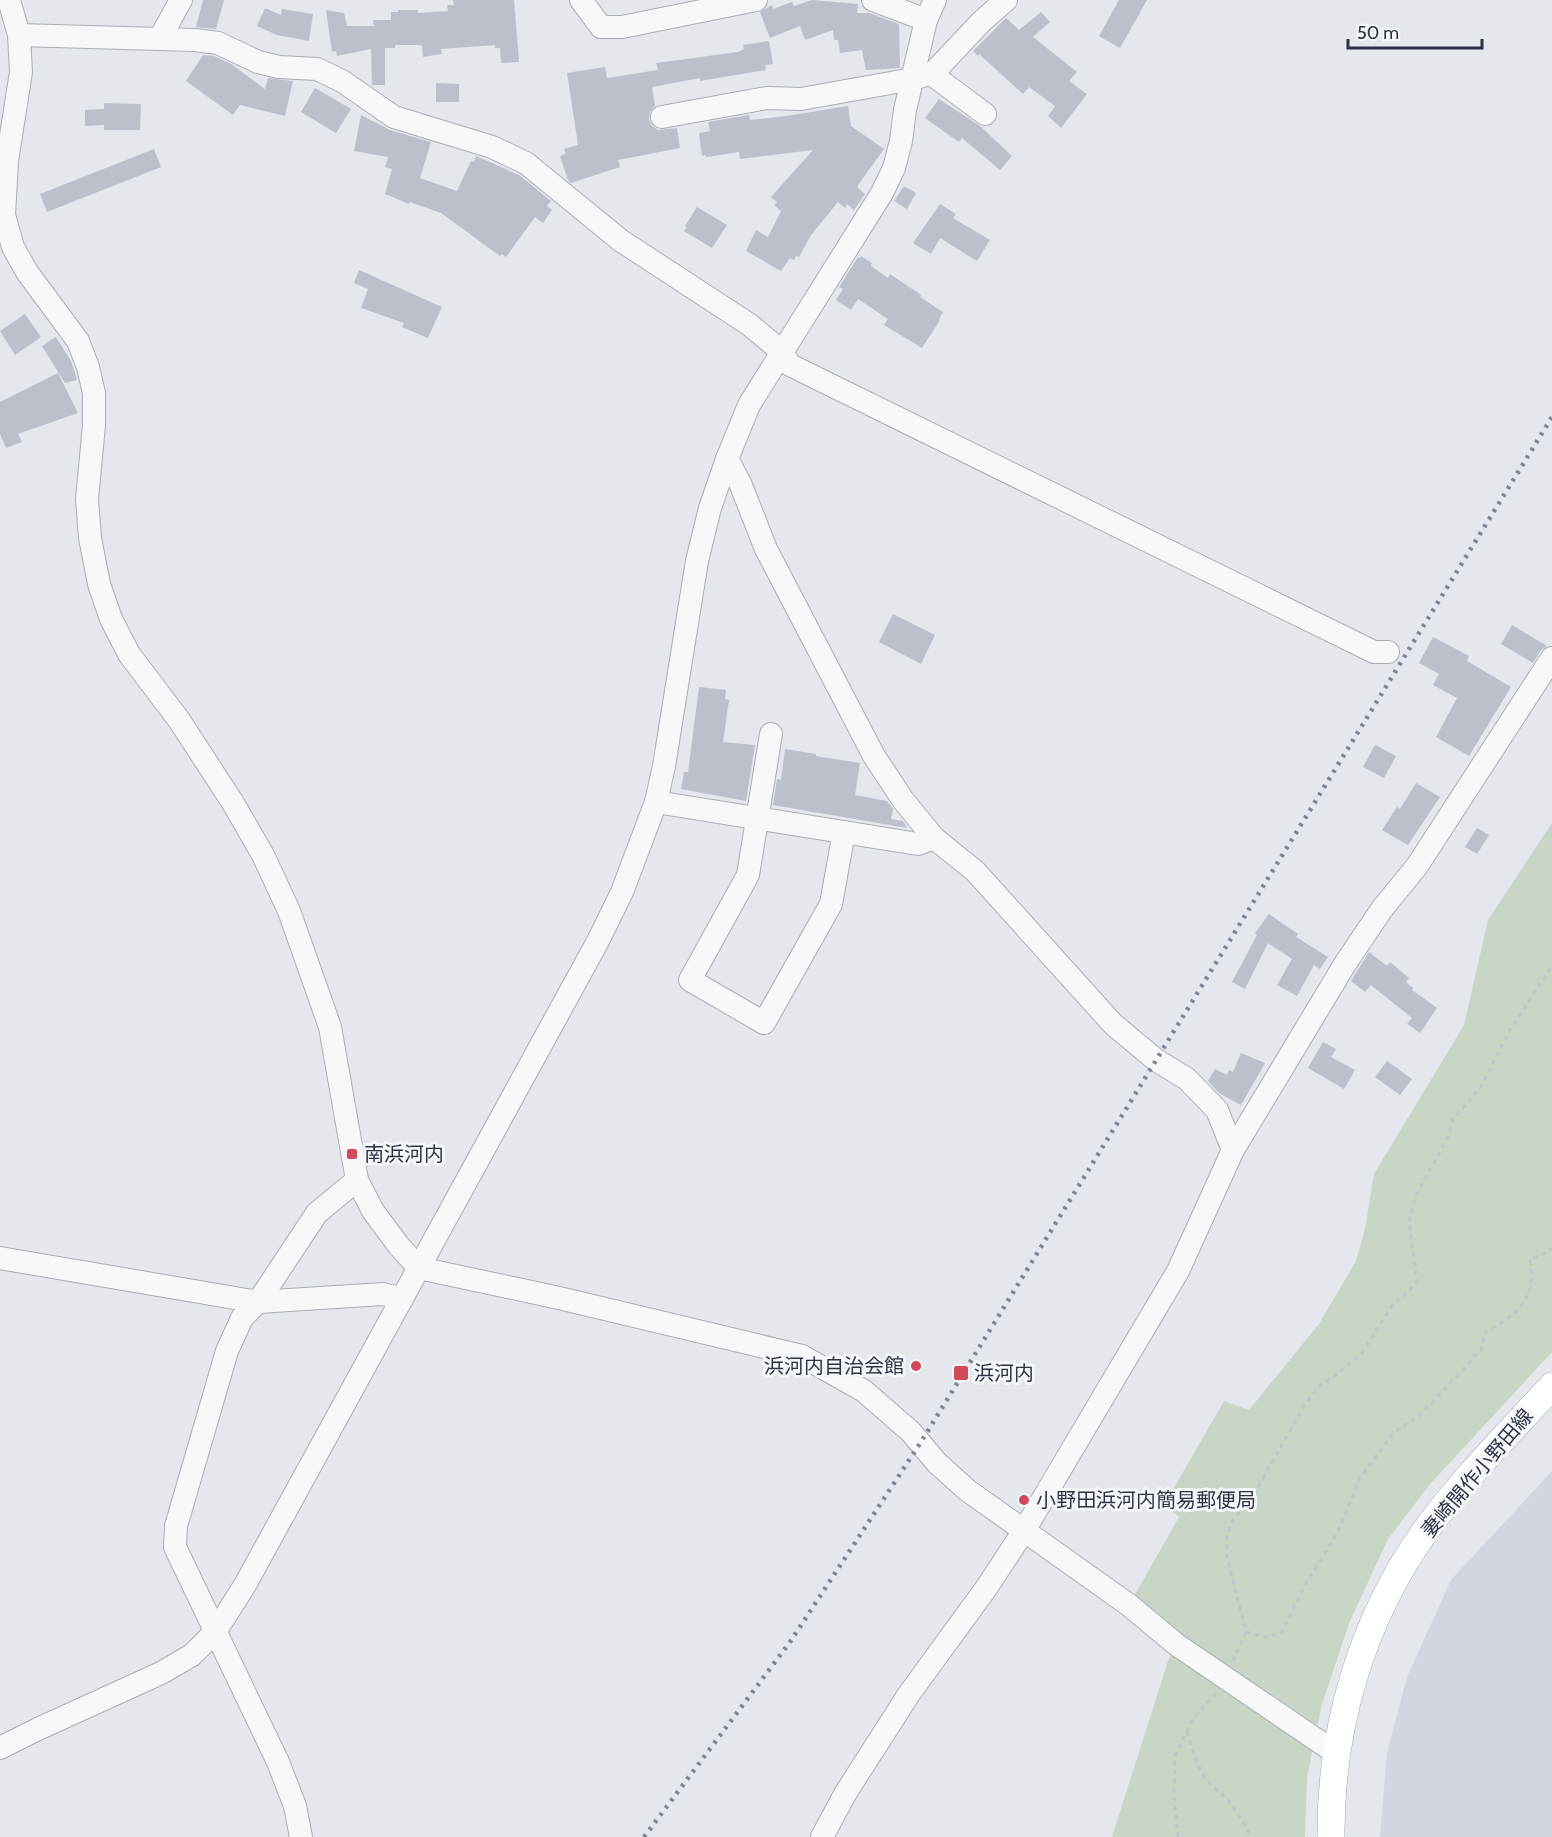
<svg xmlns="http://www.w3.org/2000/svg" width="1552" height="1837" font-family="Cabin,'Noto Sans JP',sans-serif">
	<rect width="100%" height="100%" fill="#e4e7ec"/>
	<path fill="#d2d6de" d="M1552,1471V1837H1380L1387,1753L1407,1677L1451,1580Z"/>
	<path fill="#c9d6c5" d="M1552,823V1352L1431,1483L1388,1539L1350,1621L1322,1704L1307,1777L1305,1837H1112L1168,1661L1177,1645L1129,1605L1179,1517L1164,1505L1224,1401L1249,1410L1319,1324L1356,1261L1365,1229L1374,1174L1464,1025L1488,920Z"/>
	<g fill="#bbc0ca">
		<path d="M203,0H224L216,29L196,27Z"/>
		<path d="M453,0H514L519,62L501,63L500,48H495V45L441,49L442,54L423,57L422,45H395V48H385V85H372L371,49L337,56L336,51L332,52L326,10L344,13L347,26H374L373,20H391V12H398V10H418V13L448,11L447,5H454Z"/>
		<path d="M812,0L858,4L857,13H869L899,24L900,68L866,70L862,50L840,53L838,40H834L833,30L805,40L800,26L770,38L760,12L772,5L773,9L792,2L794,6Z"/>
		<path d="M1119,0H1147L1120,48L1099,36Z"/>
		<path d="M265,8L281,15L282,9L313,14L309,41L277,35L257,26Z"/>
		<path d="M1041,12L1050,22L1033,37L1077,72L1069,81L1087,94L1061,128L1048,116L1055,106L1029,87L1023,94L979,54L978,56L973,51L1006,18L1019,30Z"/>
		<path d="M769,41L773,64L765,65L766,70L700,81V78L652,87L655,106L650,112L649,120L652,126L658,130L677,128L680,148L618,160L620,167L571,183L568,180L560,156L566,154L564,149L578,145L567,73L605,67L607,78L658,70L656,63L738,52L744,49L743,45Z"/>
		<path d="M203,55L214,56L231,64L265,89L268,78L293,81L285,116L240,105L233,115L186,81Z"/>
		<path d="M436,83L459,84V102H436Z"/>
		<path d="M315,88L351,109L336,133L301,112Z"/>
		<path d="M939,99L980,126L1012,156L1000,170L962,138L959,142L925,118Z"/>
		<path d="M104,103L141,104L140,130H104V125L85,126V110L104,109Z"/>
		<path d="M848,106L851,126L884,149L858,185V188L865,194L854,210L847,204L845,208L838,202L811,235L799,257L796,256L794,260L790,258L781,271L746,251L756,230L768,237L781,211L774,205L777,202L771,197L813,150L740,159L739,152L706,157V155L702,156L699,133L710,131L708,122L749,115L750,120L787,116Z"/>
		<path d="M361,115L390,130L431,142L420,178L457,191L471,161L474,162L476,156L519,175L551,201L547,206L552,210L543,223L535,217L506,257L502,254L500,256L441,213L410,202L409,204L385,194L392,169L385,167L388,157L354,151Z"/>
		<path d="M154,149L161,167L47,212L40,194Z"/>
		<path d="M904,186L916,193L907,209L894,201Z"/>
		<path d="M940,204L956,214L953,218L990,240L977,261L940,238L931,254L913,243Z"/>
		<path d="M697,207L727,225L712,248L684,231L687,227L685,226Z"/>
		<path d="M861,256L872,263L871,266L888,278L890,274L921,295L920,297L943,312L939,319L940,320L922,348L884,325L888,319L858,299L851,310L836,300L843,289L839,287L858,257L860,258Z"/>
		<path d="M359,270L442,307L428,338L402,327L404,323L361,308L368,289L354,283Z"/>
		<path d="M25,314L41,337L15,355L0,331Z"/>
		<path d="M56,337L71,361L77,380L65,383L42,346Z"/>
		<path d="M58,373L78,413L18,434L22,442L6,448L0,434V402Z"/>
		<path d="M893,614L935,635L921,664L879,642Z"/>
		<path d="M1512,625L1547,646L1541,650L1533,663L1501,644Z"/>
		<path d="M1433,637L1469,656L1467,661L1511,687L1469,756L1436,737L1457,698L1433,685L1439,674L1419,663Z"/>
		<path d="M699,687L726,690L725,699L729,700L723,742L755,745L746,801L681,789L684,772H688Z"/>
		<path d="M1375,745L1396,756L1384,778L1363,767Z"/>
		<path d="M785,749L816,754V756L860,763L855,795L887,801L893,809L891,819L903,821L907,828L773,805L777,779L781,780Z"/>
		<path d="M1416,783L1440,797L1408,845L1382,830L1397,807L1400,809Z"/>
		<path d="M1477,828L1489,835L1477,854L1465,847Z"/>
		<path d="M1269,914L1298,934L1296,937L1328,957L1320,969L1314,965L1297,996L1277,985L1292,959L1268,943L1245,989L1232,982L1257,935L1255,933Z"/>
		<path d="M1369,952L1387,966L1390,962L1409,978L1406,982L1413,988L1412,990L1437,1008L1420,1033L1407,1024L1412,1018L1371,985L1365,992L1351,981Z"/>
		<path d="M1323,1042L1336,1049L1331,1057L1355,1070L1344,1089L1308,1068Z"/>
		<path d="M1241,1053L1265,1063L1241,1105L1219,1093L1208,1081L1215,1069L1227,1075L1229,1070L1233,1072Z"/>
		<path d="M1387,1061L1412,1079L1400,1095L1375,1077Z"/>
	</g>
	<g fill="none" stroke-linecap="round" stroke-linejoin="round">
		<defs>
			<g id="minor">
				<path d="M9,0L19,35L21,72L7,161L4,215L13,247L27,272L78,341L88,367L94,393V425L87,499L90,538L99,584L111,619L129,654L179,720L233,803L263,855L289,911L330,1027L357,1180L373,1211L399,1246L419,1268L559,1298L802,1356L864,1391L911,1432L937,1463L967,1490L1129,1605L1177,1645L1336,1753"/>
				<path d="M581,0L601,27H622L756,0"/>
				<path d="M873,0L926,20"/>
				<path d="M19,35L195,40L218,43L258,62L279,67L317,69L342,81L394,117L492,147L526,163L620,240L750,325L781,351L790,365L1374,652H1388"/>
				<path d="M160,38L181,0"/>
				<path d="M934,72V76L985,114"/>
				<path d="M662,117L767,98L801,99L913,79L934,72L982,21L1006,0"/>
				<path d="M727,459L740,483L766,549L874,756L903,800L934,838L975,871L1113,1024L1156,1060L1187,1079L1217,1110L1233,1150"/>
				<path d="M771,734L748,875L690,980L764,1023L831,904L844,832"/>
				<path d="M656,802L918,844L934,838"/>
				<path d="M0,1258L258,1302L383,1294L402,1299"/>
				<path d="M0,1748L38,1729L161,1673L192,1655L215,1632L245,1585L598,941L622,892L656,802L664,766L697,561L710,508L727,459L749,405L882,193L894,168L901,141L905,110L926,20L935,0"/>
				<path d="M301,1837L295,1806L278,1762L175,1547L176,1526L227,1351L242,1318L258,1302L317,1213L357,1180"/>
				<path d="M822,1837L845,1794L909,1694L987,1587L1025,1529L1178,1271L1233,1150L1345,964L1382,909L1417,866L1552,658"/>
			</g>
			<path id="major" d="M1331,1837C1330,1728 1362,1619 1426,1530C1464,1478 1509,1433 1552,1386"/>
		</defs>
		<use href="#minor" stroke="#a9aeb7" stroke-width="24"/>
		<use href="#major" stroke="#a3abb8" stroke-width="28"/>
		<g stroke="#c2c5cb" stroke-width="3" stroke-dasharray="4.5 4.5" stroke-linecap="butt">
			<path d="M1246,1632L1265,1637L1281,1633L1304,1587L1338,1532L1360,1478L1393,1433L1419,1416L1469,1363L1482,1348L1485,1332C1505,1322 1527,1308 1531,1284C1533,1276 1531,1267 1530,1259L1546,1253L1552,1248"/>
			<path d="M1233,1661L1246,1632L1227,1557V1538L1231,1523L1256,1491L1304,1406L1319,1386L1337,1374L1362,1353L1394,1303L1408,1293L1417,1281L1409,1222L1416,1195L1447,1139L1453,1119L1481,1087L1510,1030L1552,966"/>
			<path d="M1187,1732L1197,1763L1206,1780L1227,1799L1241,1818L1251,1837"/>
			<path d="M1178,1837L1174,1796L1175,1756L1193,1718L1216,1693"/>
		</g>
		<use href="#minor" stroke="#f7f8fa" stroke-width="22"/>
		<use href="#major" stroke="#fff" stroke-width="27"/>
		<path stroke="#7d8696" stroke-width="4.5" stroke-dasharray="3 6" stroke-linecap="butt" d="M644,1837L790,1642L921,1442L1552,417"/>
	</g>
	<g fill="#d1495b" stroke="#f4f6f9" stroke-width="2">
		<rect x="346" y="1148" width="12" height="12" rx="3"/>
		<circle cx="916" cy="1366" r="6"/>
		<rect x="953" y="1365" width="16" height="16" rx="3"/>
		<circle cx="1024" cy="1500" r="6"/>
	</g>
	<g text-anchor="middle" stroke-width="6" stroke-linejoin="round" paint-order="stroke">
		<g font-size="20" fill="#2b3445" stroke="#f4f6f9" text-anchor="start">
			<text x="364" y="1161">南浜河内</text>
			<text x="904" y="1373" text-anchor="end">浜河内自治会館</text>
			<text x="974" y="1380">浜河内</text>
			<text x="1036" y="1507">小野田浜河内簡易郵便局</text>
		</g>
		<g font-size="20" fill="#2b3445" stroke="#f4f6f9">
			<text transform="translate(1477 1473) rotate(-50)" y="7">妻崎開作小野田線</text>
		</g>
	</g>
	<path d="M1348 39v9h134v-9" fill="none" stroke="#2b3445" stroke-width="3"/>
	<text x="1357" y="39" font-size="18" fill="#2b3445" stroke="#f4f6f9" stroke-width="4.5" paint-order="stroke">50 m</text>
</svg>
